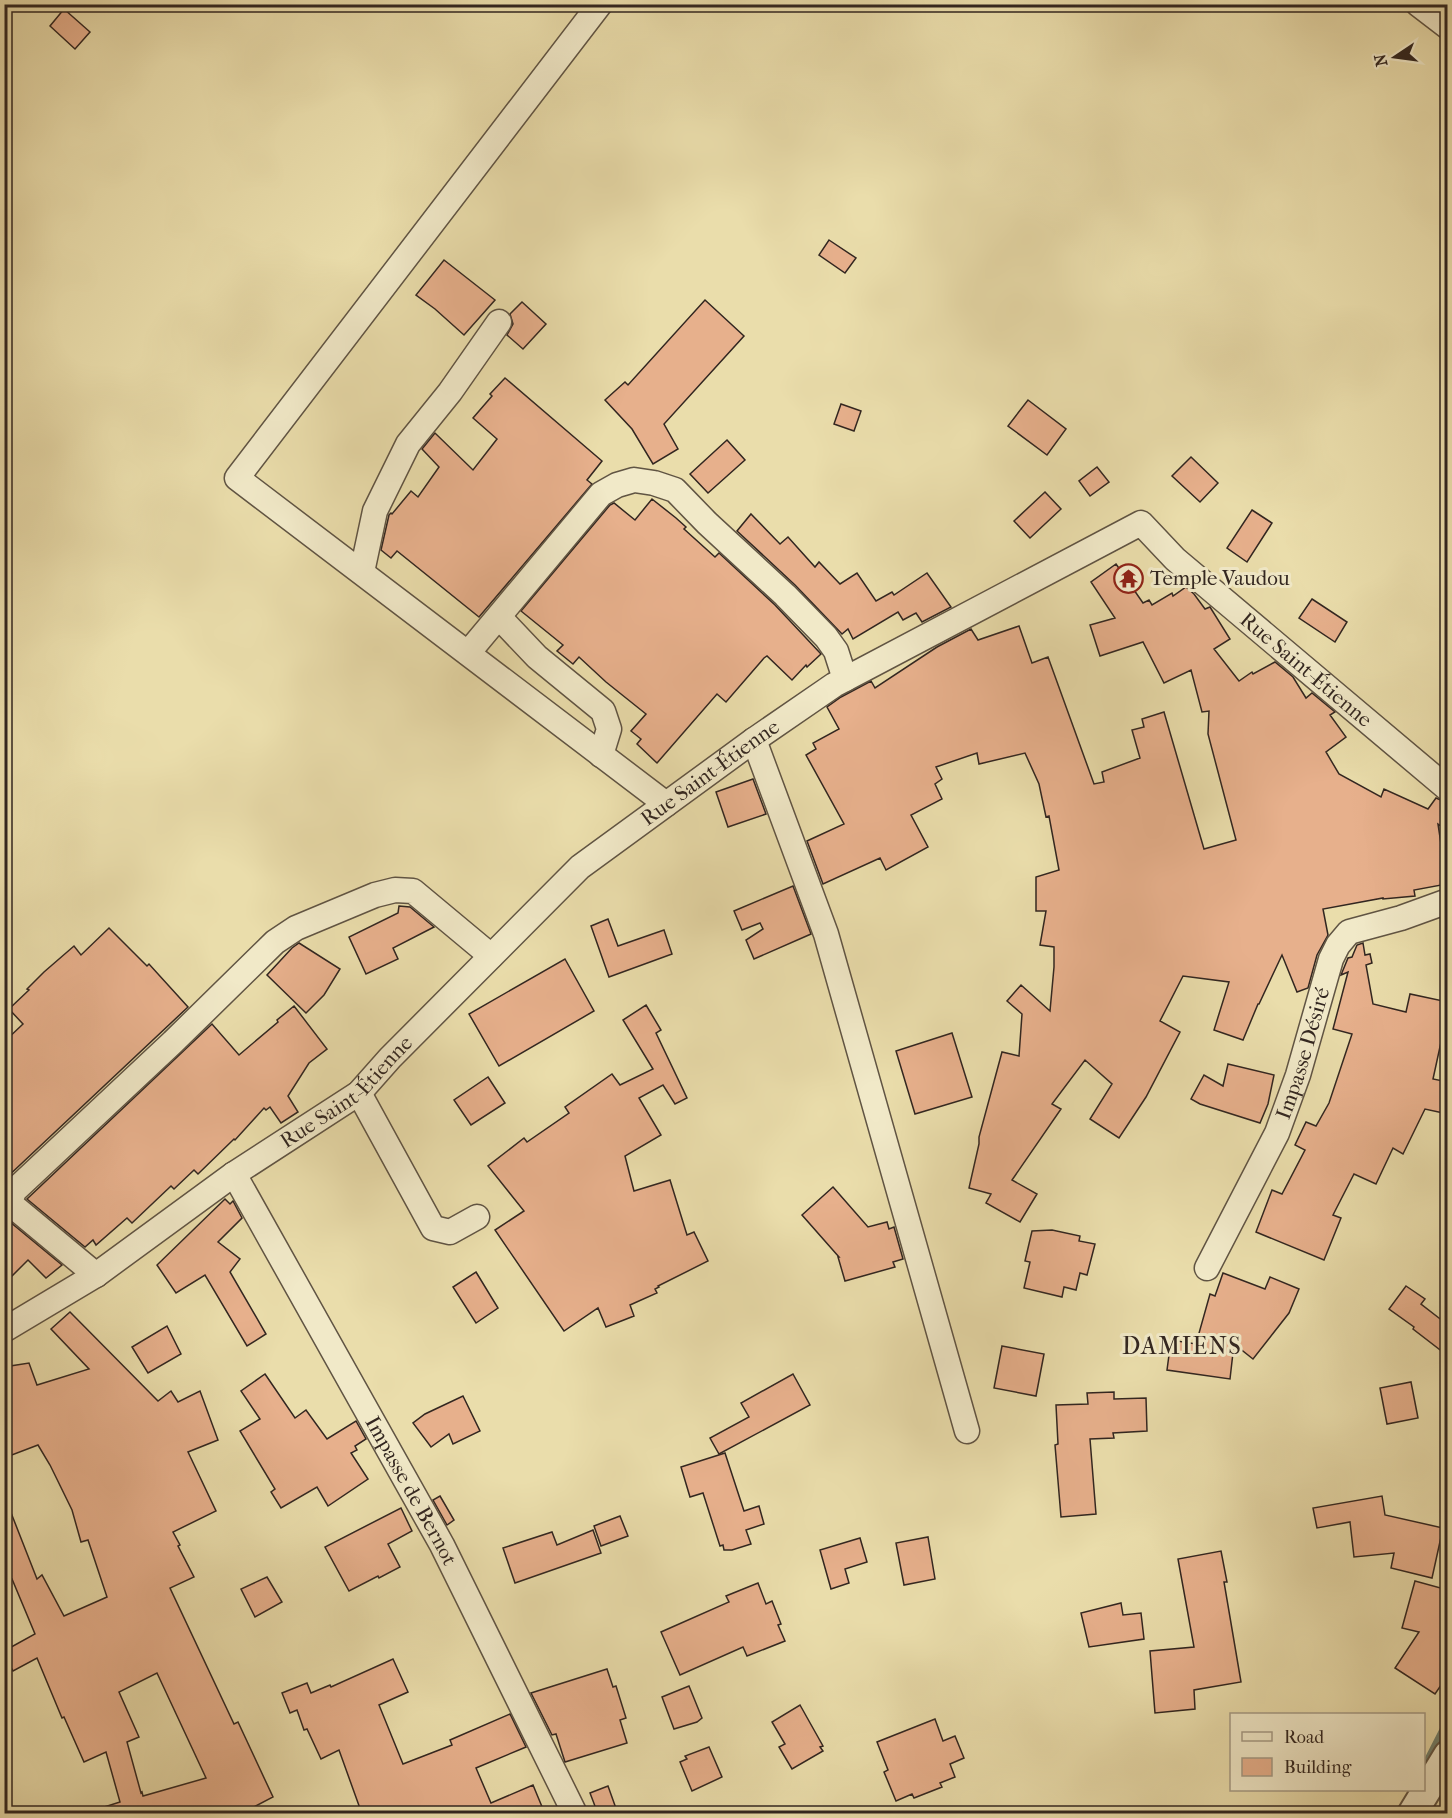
<svg xmlns="http://www.w3.org/2000/svg" width="1452" height="1818" font-family="'IM FELL French Canon',serif">
	<rect width="100%" height="100%" fill="#eaddab"/>
	<filter id="stains"><feTurbulence type="fractalNoise" baseFrequency=".00333" numOctaves="4"/><feColorMatrix values="0 0 0 0 .2 0 0 0 0 .09 0 0 0 0 .02 0 0 0 .5 -.17"/></filter>
	<radialGradient id="worn" r=".72"><stop offset=".6" stop-color="#630" stop-opacity="0"/><stop offset="1" stop-color="#630" stop-opacity=".3"/></radialGradient>
	<g fill="none" stroke-linecap="round" stroke-linejoin="round">
		<path stroke="#70816f" stroke-width="8" d="M1424,1768L1448,1721"/>
	</g>
	<g fill="#e7b08c" stroke="#322620" stroke-width="1.5" fill-rule="evenodd">
		<path d="M64,9L90,32L75,49L50,26Z"/>
		<path d="M829,240L856,258L845,273L819,255Z"/>
		<path d="M444,260L495,300L464,335L435,309L416,295Z"/>
		<path d="M705,300L744,336L664,424L678,449L653,464L632,429L605,400L625,382L628,385Z"/>
		<path d="M522,302L546,324L523,349L507,335L513,324L510,314Z"/>
		<path d="M505,378L602,461L587,480L592,484L479,617L397,551L391,558L381,550L389,515L391,513L392,514L411,491L418,497L439,467L422,449L435,433L473,470L497,439L473,418L492,396L490,394Z"/>
		<path d="M1028,400L1066,429L1047,455L1008,426Z"/>
		<path d="M841,404L861,411L854,431L834,424Z"/>
		<path d="M727,440L745,460L708,493L690,474Z"/>
		<path d="M1191,457L1218,483L1200,502L1172,476Z"/>
		<path d="M1097,467L1109,482L1090,496L1079,481Z"/>
		<path d="M1045,492L1061,509L1030,538L1014,521Z"/>
		<path d="M652,499L676,518L686,527L684,529L715,557L719,553L775,605L821,654L807,667L806,665L792,680L767,656L764,658L726,702L717,694L657,763L637,744L641,739L631,731L646,714L606,682L579,657L573,664L557,651L563,645L521,611L610,505L614,503L635,520Z"/>
		<path d="M1252,510L1272,523L1247,562L1227,548Z"/>
		<path d="M751,514L780,544L788,537L815,567L819,562L840,584L857,573L876,601L892,592L894,595L927,573L951,607L922,622L916,613L903,620L898,612L853,639L848,629L842,634L795,585L737,531Z"/>
		<path d="M1116,564L1143,603L1149,600L1152,605L1172,593L1173,596L1186,587L1194,594L1205,609L1210,607L1230,639L1214,649L1239,681L1252,672L1253,674L1275,662L1293,677L1306,698L1312,693L1335,712L1330,715L1346,737L1326,752L1339,774L1381,797L1384,789L1428,809L1436,798L1448,803V831L1438,824L1447,884L1414,890L1415,896L1383,899V898L1323,909L1328,935L1317,955L1308,988L1297,992L1282,955L1259,1004H1258L1243,1040L1214,1030L1229,982L1183,976L1160,1021L1180,1032L1146,1097L1119,1138L1090,1119L1112,1084L1085,1060L1052,1104L1061,1109L1012,1180L1037,1194L1020,1222L986,1203L991,1194L969,1188L979,1144V1137L1002,1052L1019,1056L1022,1014L1007,1001L1021,985L1050,1011L1054,967V947L1040,945L1046,911H1036V877L1059,870L1049,816L1046,817L1039,784L1025,753L979,764L977,753L936,767L942,779L935,784L942,799L911,815L928,847L886,870L880,858L823,884L807,841L844,824L806,755L816,749L813,743L839,729L827,707L841,697L871,681L875,688L937,647L971,629L978,640L1019,626L1032,663L1048,657L1094,784L1104,782L1102,772L1140,758L1132,730L1144,727L1142,719L1164,712L1204,849L1236,840L1208,734L1209,711L1202,712L1191,670L1164,683L1143,642L1100,656L1090,625L1115,618L1091,582Z"/>
		<path d="M1312,599L1347,622L1335,642L1299,618Z"/>
		<path d="M753,779L766,814L728,827L716,792Z"/>
		<path d="M793,886L811,934L754,959L746,940L763,929L760,923L742,930L734,911Z"/>
		<path d="M399,906L410,907L434,927L393,948L398,959L366,974L349,937L398,913Z"/>
		<path d="M608,919L618,946L664,930L672,954L609,977L591,926Z"/>
		<path d="M109,928L147,966L149,964L188,1007L4,1180V1042L23,1024L9,1009L29,990L27,989L44,972L74,946L81,955Z"/>
		<path d="M299,943L340,969L324,995L306,1013L267,975L292,948Z"/>
		<path d="M1363,943L1365,955L1370,954L1372,963L1366,965L1373,1004L1406,1012L1410,994L1448,1002V1010L1433,1079L1448,1082V1114L1425,1109L1403,1154L1393,1148L1376,1184L1354,1174L1333,1215L1341,1218L1324,1260L1256,1232L1272,1190L1282,1194L1305,1150L1295,1145L1306,1122L1316,1126L1329,1103L1352,1034L1333,1029L1348,972L1341,975L1348,958L1352,957L1357,945Z"/>
		<path d="M565,959L594,1011L499,1066L469,1014Z"/>
		<path d="M646,1005L661,1030L656,1033L687,1098L675,1104L663,1085L639,1098L661,1135L625,1156L634,1191L670,1180L687,1235L694,1232L708,1261L658,1286L659,1287L655,1289L657,1293L630,1305L634,1316L606,1327L598,1308L564,1331L495,1230L524,1211L488,1166L524,1138L527,1142L569,1113L565,1107L612,1074L620,1085L653,1069L623,1020Z"/>
		<path d="M294,1006L327,1049L309,1063L288,1096L298,1112L281,1123L270,1107L266,1110L264,1108L235,1140L234,1139L198,1174L194,1170L174,1189L171,1186L132,1223L127,1218L96,1245L93,1240L85,1247L27,1199L212,1024L239,1055L278,1022L277,1020Z"/>
		<path d="M952,1033L972,1097L915,1114L896,1051Z"/>
		<path d="M1228,1064L1274,1075L1268,1104L1260,1123L1200,1104L1191,1099L1204,1075L1223,1086Z"/>
		<path d="M488,1077L505,1103L471,1125L454,1100Z"/>
		<path d="M833,1187L868,1227L887,1222L889,1229L894,1227L903,1259L893,1262L895,1267L845,1281L838,1257H839L802,1215Z"/>
		<path d="M225,1199L230,1204L233,1201L242,1218L218,1242L240,1259L230,1272L266,1334L247,1346L205,1275L176,1293L157,1265Z"/>
		<path d="M4,1217L62,1265L46,1278L28,1260L4,1284Z"/>
		<path d="M1052,1230L1080,1236L1079,1241L1095,1244L1087,1275L1080,1273L1076,1290L1064,1287L1062,1297L1024,1288L1030,1262L1025,1261L1032,1231Z"/>
		<path d="M476,1272L498,1308L476,1323L453,1287Z"/>
		<path d="M1223,1273L1265,1289L1270,1277L1299,1289L1289,1313L1253,1359L1234,1344L1230,1379L1167,1370L1171,1340L1196,1344L1210,1294L1215,1296Z"/>
		<path d="M1406,1286L1425,1299L1421,1304L1448,1325V1356L1413,1329L1414,1327L1389,1309Z"/>
		<path d="M70,1312L158,1401L171,1391L178,1402L200,1391L218,1440L188,1452L216,1511L173,1532L180,1545L178,1546L194,1577L170,1588L234,1724L238,1722L273,1797L240,1814H102L101,1808L120,1802L106,1752L84,1762L64,1717L62,1718L37,1658L13,1671L4,1656V1651L35,1634L12,1579L4,1582V1501L6,1500L37,1579L42,1575L64,1616L107,1597L88,1540L81,1542L72,1510L50,1465L38,1445L4,1458V1367L29,1363L37,1385L89,1369L51,1329ZM157,1673L206,1778L143,1796L142,1792L141,1793L127,1742L139,1737L119,1692Z"/>
		<path d="M167,1326L181,1354L148,1373L132,1347Z"/>
		<path d="M1002,1346L1044,1354L1036,1396L994,1388Z"/>
		<path d="M265,1374L295,1418L306,1410L327,1439L356,1421L366,1439L355,1446L357,1450L351,1453L368,1479L328,1506L317,1487L281,1508L271,1492L275,1489L240,1431L260,1419L241,1391Z"/>
		<path d="M793,1374L810,1405L719,1454L710,1438L749,1417L741,1403Z"/>
		<path d="M1411,1382L1418,1418L1387,1424L1380,1388Z"/>
		<path d="M1114,1392V1399L1146,1398L1147,1431L1113,1433L1114,1438L1090,1439L1096,1514L1061,1517L1055,1445L1058,1444L1056,1405L1088,1404L1087,1393Z"/>
		<path d="M463,1396L480,1431L453,1444L449,1434L431,1447L413,1423L425,1414Z"/>
		<path d="M725,1453L744,1511L759,1506L764,1524L746,1530L751,1544L732,1550H724L723,1545L720,1546L703,1493L690,1497L681,1467Z"/>
		<path d="M440,1496L454,1520L447,1525L433,1500Z"/>
		<path d="M1382,1496L1385,1515L1443,1528L1432,1578L1391,1568L1394,1553L1354,1557L1350,1522L1317,1528L1313,1508Z"/>
		<path d="M401,1508L412,1531L388,1544L400,1567L379,1578L378,1576L349,1591L325,1547Z"/>
		<path d="M620,1516L628,1536L601,1546L594,1526Z"/>
		<path d="M593,1530L601,1553L515,1583L503,1548L552,1532L557,1545Z"/>
		<path d="M928,1537L935,1579L904,1585L896,1543Z"/>
		<path d="M860,1538L867,1562L845,1569L849,1583L831,1589L820,1550Z"/>
		<path d="M1221,1551L1227,1582H1224L1241,1682L1194,1690L1195,1709L1155,1713L1150,1651L1194,1647L1178,1559Z"/>
		<path d="M267,1577L282,1602L255,1617L241,1589Z"/>
		<path d="M1415,1581L1448,1590V1675L1435,1694L1395,1668L1419,1632L1402,1628Z"/>
		<path d="M758,1583L766,1604L772,1601L781,1624L778,1625L785,1641L747,1656L743,1647L680,1675L661,1632L729,1602L726,1596Z"/>
		<path d="M1121,1603L1123,1615L1141,1613L1144,1639L1089,1647L1081,1613Z"/>
		<path d="M393,1659L408,1692L379,1705L403,1764L452,1745L450,1740L510,1714L526,1747L476,1768L491,1803L533,1785L545,1814H362L339,1750L321,1759L307,1729L304,1730L297,1710L290,1713L282,1693L307,1683L311,1693L330,1685L331,1687Z"/>
		<path d="M607,1669L613,1687L616,1686L626,1718L620,1720L627,1743L565,1762L556,1734L552,1735L531,1693Z"/>
		<path d="M689,1686L702,1718L697,1722L674,1729L662,1697Z"/>
		<path d="M800,1705L823,1746L820,1747L823,1751L792,1769L779,1747L785,1744L772,1722Z"/>
		<path d="M935,1719L943,1741L955,1736L964,1758L950,1764L955,1777L940,1783L942,1787L914,1798L912,1794L896,1801L884,1772L888,1770L877,1742Z"/>
		<path d="M709,1747L722,1777L692,1791L680,1762L687,1759L685,1756Z"/>
		<path d="M608,1786L618,1814H598L590,1793Z"/>
	</g>
	<g fill="none" stroke-linecap="round" stroke-linejoin="round">
		<defs>
			<g id="minor">
				<path d="M600,4L237,478L666,804"/>
				<path d="M1418,4L1448,27"/>
				<path d="M362,572L375,511L408,444L450,392L499,322"/>
				<path d="M499,617L537,657L603,711L609,729L601,755"/>
				<path d="M468,653L601,494L617,485L634,480L654,483L675,490L707,523L785,595L826,637L836,651L845,679"/>
				<path d="M754,740L826,934L967,1431"/>
				<path d="M359,1093L433,1228L450,1232L477,1217"/>
				<path id="s1" d="M234,1174L442,1545L575,1814"/>
				<path id="s2" d="M1207,1268L1277,1133L1298,1075L1331,959L1338,945L1349,932L1401,918L1448,901"/>
				<path d="M96,1275L13,1206L11,1200L14,1191L173,1042L275,942L296,928L375,895L395,890L413,891L491,956"/>
				<path id="s3" d="M4,1330L96,1275L234,1174L359,1093L390,1058L580,867L754,740L834,685L1141,523L1175,559L1448,789"/>
			</g>
			<path id="tertiary" d="M1412,1814L1448,1755"/>
		</defs>
		<use href="#minor" stroke="#605443" stroke-width="27"/>
		<use href="#tertiary" stroke="#605443" stroke-width="32"/>
		<use href="#minor" stroke="#f1e9c8" stroke-width="24"/>
		<use href="#tertiary" stroke="#f1e9c8" stroke-width="28"/>
	</g>
	<defs>
		<symbol id="temple-ring" viewBox="-11 -11 22 22"><circle r="9.5" fill="#f1e9c8" stroke="#8f2418" stroke-width="1.5"/><path d="M0-6L5-2H3V0L6.5 2.5H4V6H1.5V3h-3V6H-4V2.5H-6.5L-3 0V-2H-5Z" fill="#8f2418"/></symbol>
	</defs>
	<g fill-rule="evenodd">
		<use href="#temple-ring" x="1112" y="562" width="33" height="33"/>
	</g>
	<g text-anchor="middle" stroke-width="6" stroke-linejoin="round" paint-order="stroke">
		<g font-size="21" fill="#322620" stroke="#f1e9c8" text-anchor="start">
			<text x="1150" y="585">Temple Vaudou</text>
		</g>
		<g font-size="21" fill="#322620" stroke="#f1e9c8">
			<text dy="7" stroke="none"><textPath href="#s3" startOffset="1624">Rue Saint-Étienne</textPath></text>
			<text dy="7" stroke="none"><textPath href="#s3" startOffset="904">Rue Saint-Étienne</textPath></text>
			<text dy="7" stroke="none"><textPath href="#s2" startOffset="236">Impasse Désiré</textPath></text>
			<text dy="7" stroke="none"><textPath href="#s3" startOffset="418">Rue Saint-Étienne</textPath></text>
			<text dy="7" stroke="none"><textPath href="#s1" startOffset="363">Impasse de Bernot</textPath></text>
		</g>
		<g font-size="24" letter-spacing="1.5" fill="#322620" stroke="#f1e9c8">
			<text x="1182" y="1354">DAMIENS</text>
		</g>
	</g>
	<rect width="1452" height="1818" fill="none" stroke="#eaddab" stroke-width="24"/>
	<rect x="6" y="6" width="1440" height="1806" fill="none" stroke="#322620" stroke-width="3"/>
	<rect x="12" y="12" width="1428" height="1794" fill="none" stroke="#322620" stroke-width="1.5"/>
	<rect x="1230" y="1713" width="195" height="78" fill="#f1e9c8" stroke="#a59b85" stroke-width="1.5"/>
	<rect x="1242" y="1732" width="30" height="9" fill="#f1e9c8" stroke="#a59b85" stroke-width="1.5"/>
	<text x="1284" y="1743" font-size="18" fill="#322620">Road</text>
	<rect x="1242" y="1758" width="30" height="18" fill="#e7b08c" stroke="#a59b85" stroke-width="1.5"/>
	<text x="1284" y="1773" font-size="18" fill="#322620">Building</text>
	<g transform="translate(1395 57) rotate(257)" stroke="#f1e9c8" stroke-width="4.5" paint-order="stroke">
	<path d="M0-4.5L10 22L0 15L-10 22Z" fill="#322620"/>
	<text y="-9" font-size="16" font-weight="bold" text-anchor="middle" fill="#322620">N</text>
	</g>
	<rect width="100%" height="100%" filter="url(#stains)"/>
	<rect width="100%" height="100%" fill="url(#worn)"/>
</svg>
